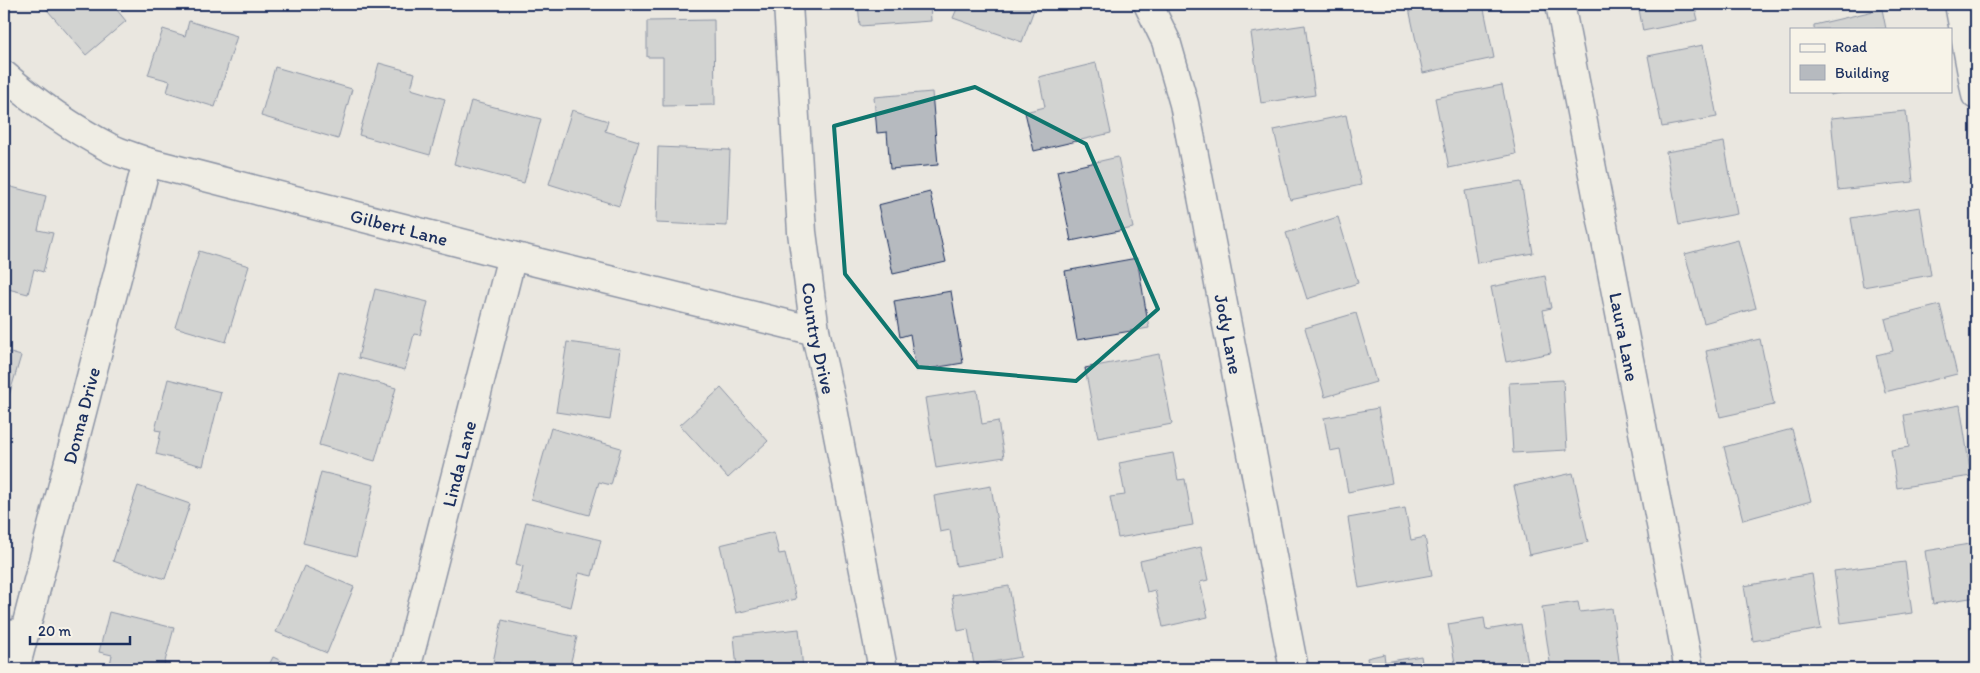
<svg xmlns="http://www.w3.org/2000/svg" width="1980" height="673" font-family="Itim,sans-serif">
	<rect width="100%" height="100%" fill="#eae7e0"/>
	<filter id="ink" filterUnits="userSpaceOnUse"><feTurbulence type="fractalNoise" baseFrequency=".02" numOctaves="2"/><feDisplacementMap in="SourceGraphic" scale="10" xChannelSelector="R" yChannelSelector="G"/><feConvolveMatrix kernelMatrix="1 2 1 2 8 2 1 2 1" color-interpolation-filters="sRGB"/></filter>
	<g filter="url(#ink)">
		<g fill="#b6babf" stroke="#1b2f5e">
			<path d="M42,4H112L126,21L86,55Z"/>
			<path d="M858,4H930L931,21L860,26Z"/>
			<path d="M959,4H1036L1022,42L953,18Z"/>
			<path d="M1408,4H1483L1494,58L1423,73Z"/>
			<path d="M1638,4H1694L1698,20L1643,31Z"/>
			<path d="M1882,9L1886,29H1814V25Z"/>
			<path d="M714,20L715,105L663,106V57H647V21Z"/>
			<path d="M189,21L237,36L215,107L167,92L170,81L148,75L163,29L185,36Z"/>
			<path d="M1305,25L1315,95L1261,103L1251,33Z"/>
			<path d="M1703,45L1717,117L1662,127L1648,56Z"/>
			<path d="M379,63L415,73L411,89L445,99L430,155L359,135Z"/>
			<path d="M1096,63L1111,133L1034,151L1025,112L1045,107L1039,77Z"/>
			<path d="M275,67L352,89L338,139L261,116Z"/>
			<path d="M1502,85L1516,154L1449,168L1435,98Z"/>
			<path d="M1829,91H1848L1830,95Z"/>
			<path d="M932,92L938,165L890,169L887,132L877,133L874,97Z"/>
			<path d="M471,101L541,119L524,183L454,164Z"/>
			<path d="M572,110L608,121L605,131L639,141L619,206L549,184Z"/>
			<path d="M1906,111L1913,182L1838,190L1831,118Z"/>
			<path d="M1346,115L1361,185L1290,200L1274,130Z"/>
			<path d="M1724,142L1737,214L1679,225L1666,152Z"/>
			<path d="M658,147L730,150L727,226L656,223Z"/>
			<path d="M1118,157L1133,228L1071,241L1057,171Z"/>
			<path d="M1521,182L1533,253L1477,263L1465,191Z"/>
			<path d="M4,185L46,196L38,230L53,233L43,272L34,269L28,294L4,288Z"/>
			<path d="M930,192L946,262L893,274L878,205Z"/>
			<path d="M1920,207L1931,275L1863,287L1851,218Z"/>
			<path d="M1338,217L1358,283L1307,299L1286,233Z"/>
			<path d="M1738,240L1756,308L1704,323L1685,254Z"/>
			<path d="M199,251L249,266L226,342L175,327Z"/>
			<path d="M1137,258L1149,328L1077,340L1065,271Z"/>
			<path d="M1545,276L1551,308L1543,310L1551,353L1506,362L1491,287Z"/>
			<path d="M375,289L428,302L420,335L414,334L405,370L358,358Z"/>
			<path d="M951,291L963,363L916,371L910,334L900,337L894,301Z"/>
			<path d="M1940,305L1957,374L1885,392L1876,355L1893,351L1885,319Z"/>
			<path d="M1356,313L1376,382L1325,397L1305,328Z"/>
			<path d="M1760,339L1774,405L1720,417L1706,351Z"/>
			<path d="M567,342L620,349L610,420L556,412Z"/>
			<path d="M4,351L21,356L4,412Z"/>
			<path d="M1159,354L1172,424L1098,438L1085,368Z"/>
			<path d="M339,372L396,388L375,461L319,445Z"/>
			<path d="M168,379L221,392L203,466L156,454L161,431L155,430Z"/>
			<path d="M1563,380L1567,450L1513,453L1509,383Z"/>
			<path d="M721,388L768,441L728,478L680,425Z"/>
			<path d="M977,390L982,424L998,421L1004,457L936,468L925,398Z"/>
			<path d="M1960,405L1971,476L1897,488L1891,450L1909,447L1904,415Z"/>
			<path d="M1378,408L1392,483L1348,492L1340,449L1330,451L1324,418Z"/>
			<path d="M551,428L621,448L611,485L599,482L589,515L531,499Z"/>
			<path d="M1792,429L1811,501L1743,520L1724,447Z"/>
			<path d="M1173,453L1178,480L1185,479L1193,525L1118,538L1110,497L1125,495L1119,463Z"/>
			<path d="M321,472L374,485L356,556L303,543Z"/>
			<path d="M1573,473L1588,542L1529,555L1514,486Z"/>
			<path d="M138,486L190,504L165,579L113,561Z"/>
			<path d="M991,486L1003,558L956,566L950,530L940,532L934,496Z"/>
			<path d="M1405,508L1411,540L1425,537L1432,575L1359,588L1348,518Z"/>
			<path d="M526,522L601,540L592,576L579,573L571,607L517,594L523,566L516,564Z"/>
			<path d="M774,532L779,554L785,553L796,599L736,613L720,545Z"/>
			<path d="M1976,543V597L1933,604L1925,551Z"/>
			<path d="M1201,547L1208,580L1200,582L1208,617L1163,627L1155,590L1147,592L1140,561Z"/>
			<path d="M1905,562L1912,613L1841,623L1834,571Z"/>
			<path d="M304,566L354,587L327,653L276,632Z"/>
			<path d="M1812,574L1821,629L1753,641L1744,586Z"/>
			<path d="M1009,586L1021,657L974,665L968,629L958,631L952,595Z"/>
			<path d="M1578,602L1580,612L1612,608L1620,668L1551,669L1542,607Z"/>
			<path d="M109,612L174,628L163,669H109L112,655L99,652Z"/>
			<path d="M1484,618L1486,630L1521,624L1529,669H1456L1448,624Z"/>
			<path d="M502,620L577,637L569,669H498L500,663L493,662Z"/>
			<path d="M799,629L803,669H737L734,636Z"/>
			<path d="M1384,654L1385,662L1421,656L1423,669H1356V666L1368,664L1367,658Z"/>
			<path d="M273,657L299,669H267Z"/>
		</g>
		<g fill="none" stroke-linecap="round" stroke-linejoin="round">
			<defs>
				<path id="service" d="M4,628L26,627"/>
				<g id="minor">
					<path id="s1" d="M788,4L802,232L815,331L833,409L883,669"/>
					<path id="s2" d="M1148,4L1166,41L1184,104L1294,669"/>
					<path id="s3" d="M1560,4L1689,669"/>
					<path d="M1959,4L1976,95"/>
					<path id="s4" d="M4,75C36,103 72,128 110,148C122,154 135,157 147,162L512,256L815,331"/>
					<path id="s5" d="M15,669L147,162"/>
					<path id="s6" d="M406,669L512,256"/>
				</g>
			</defs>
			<use href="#service" stroke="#1b2f5e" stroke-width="18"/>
			<use href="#minor" stroke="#1b2f5e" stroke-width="31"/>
			<use href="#service" stroke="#f7f3e8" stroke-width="14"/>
			<use href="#minor" stroke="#f7f3e8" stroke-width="28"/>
		</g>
	</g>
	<path d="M0 0H1980V673H0ZM975,87L1086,144L1158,309L1076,381L918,367L845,274L834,126Z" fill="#eae7e0" fill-opacity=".55" fill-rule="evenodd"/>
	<path fill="none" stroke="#0f766e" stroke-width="4" stroke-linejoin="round" d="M975,87L1086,144L1158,309L1076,381L918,367L845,274L834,126Z"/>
	<g text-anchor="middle" stroke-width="4.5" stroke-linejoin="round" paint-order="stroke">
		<g font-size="19" fill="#1b2f5e" stroke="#f7f3e8">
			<text dy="7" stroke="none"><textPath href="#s4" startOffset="429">Gilbert Lane</textPath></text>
			<text dy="7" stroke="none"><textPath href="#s2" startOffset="341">Jody Lane</textPath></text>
			<text dy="7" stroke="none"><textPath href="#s3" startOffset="339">Laura Lane</textPath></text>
			<text dy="7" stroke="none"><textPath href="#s1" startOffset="336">Country Drive</textPath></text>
			<text dy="7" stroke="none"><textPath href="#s5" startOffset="262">Donna Drive</textPath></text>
			<text dy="7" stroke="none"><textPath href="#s6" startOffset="212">Linda Lane</textPath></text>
		</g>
	</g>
	<rect width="1980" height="673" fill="none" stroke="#f7f3e8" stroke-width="20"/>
	<rect x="10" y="10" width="1960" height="653" fill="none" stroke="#1b2f5e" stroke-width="2" filter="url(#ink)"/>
	<rect x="1790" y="28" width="162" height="65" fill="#f7f3e8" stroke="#9fa5b1"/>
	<rect x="1800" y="44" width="25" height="8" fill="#f7f3e8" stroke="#9fa5b1"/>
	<text x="1835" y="52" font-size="15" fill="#1b2f5e">Road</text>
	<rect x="1800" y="65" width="25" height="15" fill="#b6babf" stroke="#9fa5b1"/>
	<text x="1835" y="78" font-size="15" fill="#1b2f5e">Building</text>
	<path d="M30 636v8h100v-8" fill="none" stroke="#1b2f5e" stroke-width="2.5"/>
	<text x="38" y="636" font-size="15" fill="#1b2f5e" stroke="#f7f3e8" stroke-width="4" paint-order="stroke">20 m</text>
</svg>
